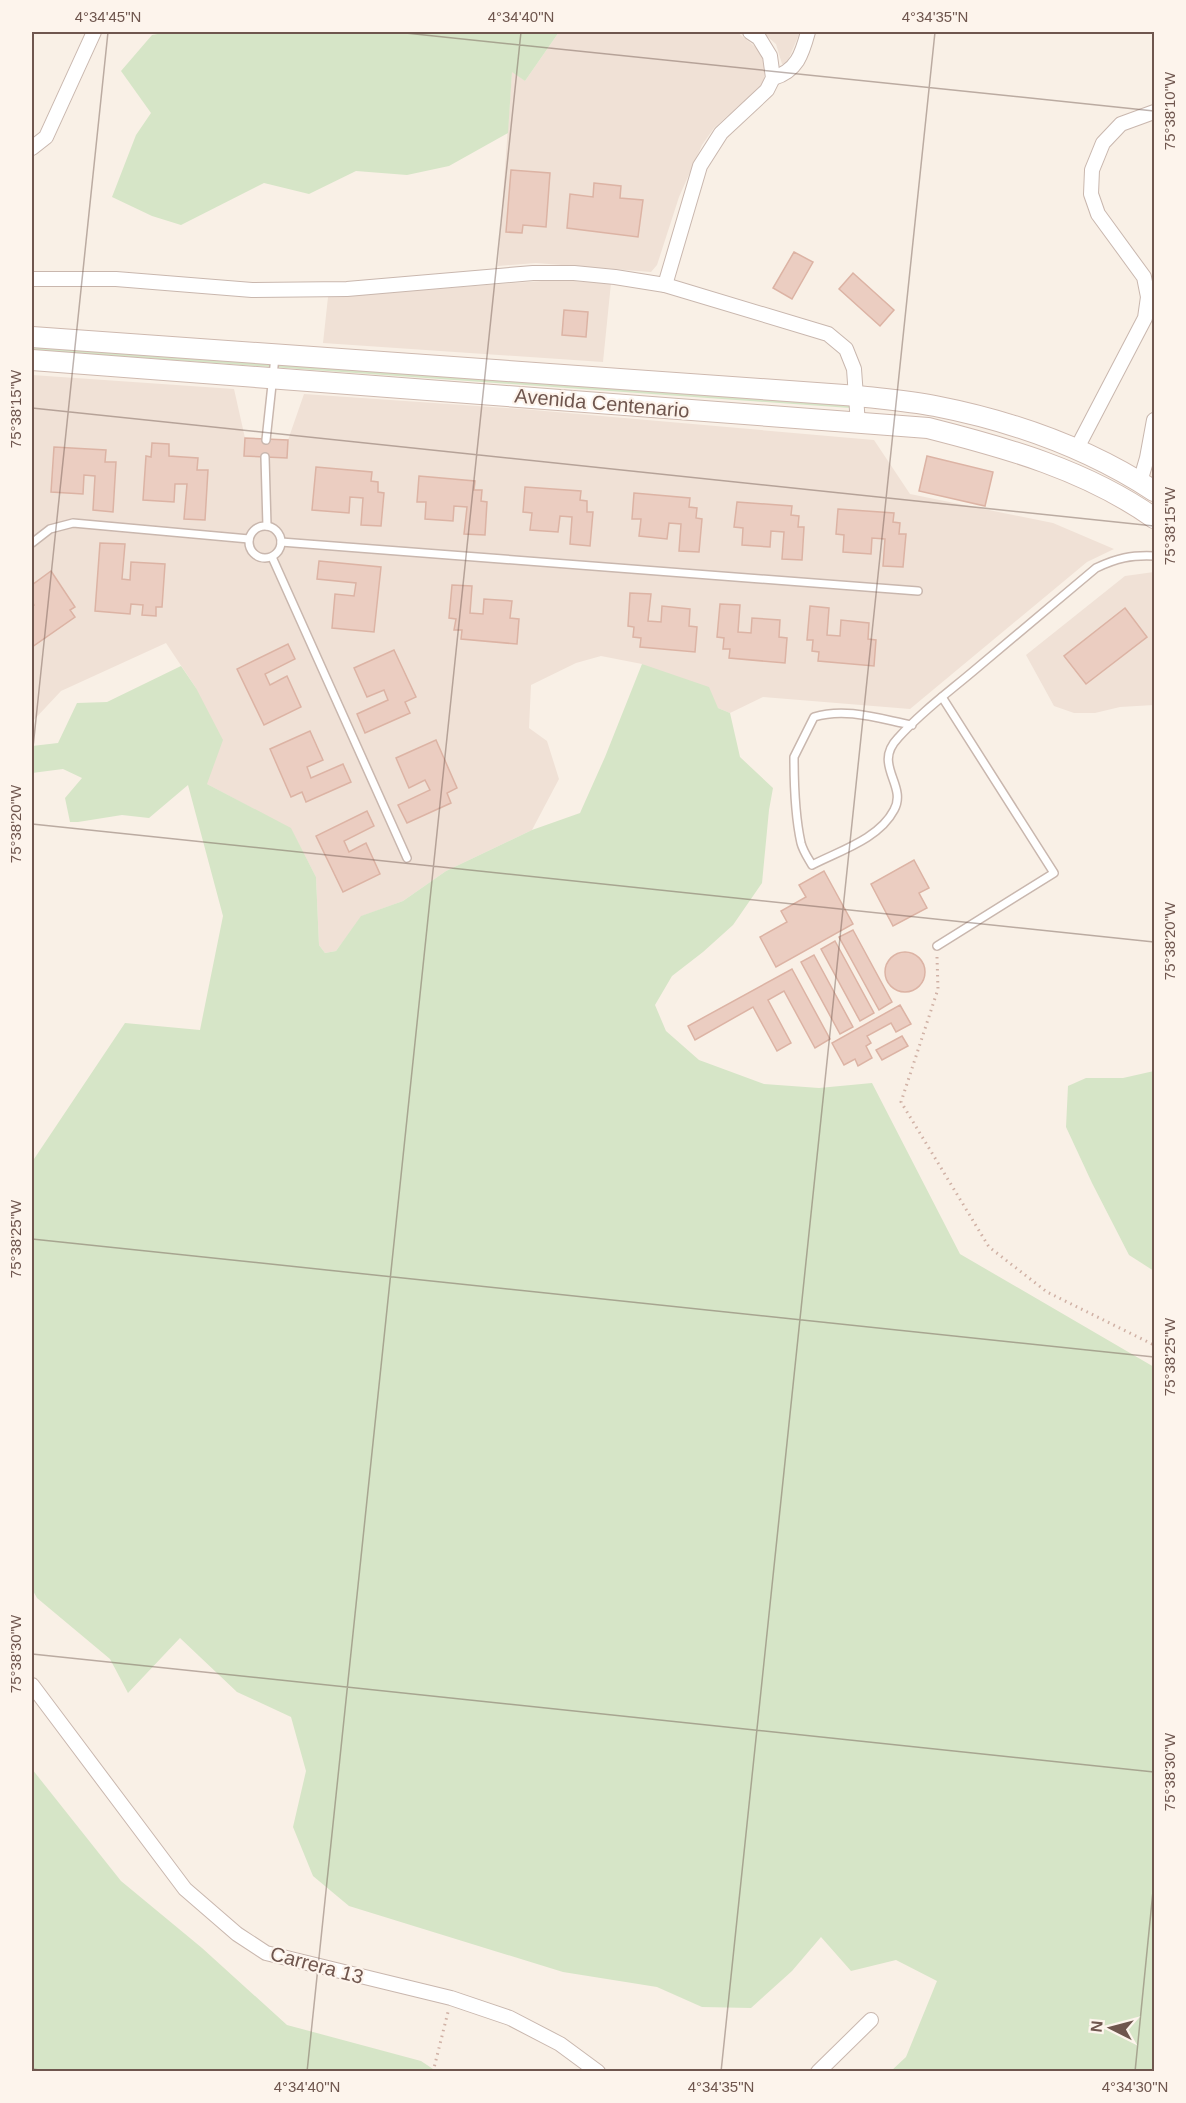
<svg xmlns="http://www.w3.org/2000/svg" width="1186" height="2103" font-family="Helvetica,sans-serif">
	<rect width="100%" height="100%" fill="#f9f0e6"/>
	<g fill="#f0e1d6">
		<path d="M559,32H737L758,49L765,65L764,83L714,128L702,145L679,197L657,265L651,272L536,263L498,266L512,71L525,81Z"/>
		<path d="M762,32H800L786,65L782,64L776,44Z"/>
		<path d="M555,280L611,283L603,362L323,343L328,297Z"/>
		<path d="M32,375L234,389L245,438L266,440H288L304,394L522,409L874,440L910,494L1053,523L1114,549L1087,562L910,709L763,697L730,713L718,708L642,664L601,656L576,663L531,685L529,728L547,741L559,779L532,830L446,871L403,901L362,916L336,951L325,953L319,945L316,877L291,829L207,784L196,688L166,643L61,691L32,722Z"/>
		<path d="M1154,572V705L1120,707L1095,713H1074L1054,706L1026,655L1125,576Z"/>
	</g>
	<g fill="#d6e5c7">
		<path d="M169,32H559L525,81L512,72L508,133L449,166L407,175L356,171L309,194L264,183L181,225L152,216L112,197L136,135L151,113L121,71L152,35Z"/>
		<path d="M32,347L850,405V408L32,350Z"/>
		<path d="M642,664L709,687L718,708L730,713L740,757L773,788L769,810L762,883L733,925L703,952L672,976L655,1005L666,1031L699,1060L764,1084L819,1088L872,1083L960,1254L1154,1367V2071H891L906,2057L937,1981L896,1960L851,1971L821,1937L792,1971L751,2008L702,2007L657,1987L563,1972L349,1906L313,1876L293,1827L306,1771L291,1717L237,1692L180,1638L128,1693L110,1659L37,1598L32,1589V1162L125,1023L200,1030L223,916L188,785L149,818L122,815L78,822H70L65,798L82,778L63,769L32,773V746L58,743L77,703L107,702L181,666L196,688L223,740L207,784L291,828L316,877L319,945L325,953L336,951L361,916L403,901L446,871L532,830L580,813L605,757Z"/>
		<path d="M1154,1071V1271L1129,1255L1092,1183L1066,1127L1068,1086L1086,1078H1123Z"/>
		<path d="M32,1769L121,1881L202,1948L287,2025L421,2061L436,2071H32Z"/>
	</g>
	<g fill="#ebcdc1" stroke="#dcb3a4" stroke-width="1.5">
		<path d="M511,170L550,173L546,227L523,225L522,233L506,232Z"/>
		<path d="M594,183L621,186L620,198L643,200L638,237L567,228L570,194L593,197Z"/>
		<path d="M794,252L813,262L792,299L773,288Z"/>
		<path d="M853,273L894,310L880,326L839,289Z"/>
		<path d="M564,310L588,312L586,337L562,335Z"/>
		<path d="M245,438L288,440L287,458L244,456Z"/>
		<path d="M152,443L169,444V456L198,458L197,470H208L205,520L184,519L187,484H175L174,502L143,500L146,456L151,457Z"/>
		<path d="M54,447L106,450L105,462H116L113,512L93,510L95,476L84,475L83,494L51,492Z"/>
		<path d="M927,456L993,472L985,506L919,491Z"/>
		<path d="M316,467L372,472L371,481L378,482V492L384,493L381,526L361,525L363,498L350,497L349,513L312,510Z"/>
		<path d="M419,476L475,481L474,490H482L481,501L487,502L485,535L464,534L467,507L454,506L453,521L425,519L426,502H417Z"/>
		<path d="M525,487L581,491L580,500L587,501V512H593L590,546L570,544L572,517L560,516L558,532L530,530L532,513L523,512Z"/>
		<path d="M634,493L690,498L689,507L697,508L696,518L702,519L699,552L679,551L681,524L669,523L667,539L639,536L641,519H632Z"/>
		<path d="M737,502L792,506L791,515L799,516L798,527H804L802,560L782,559L784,532L771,531L770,547L742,545L743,528L734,527Z"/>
		<path d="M838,509L894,513L893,522L900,523L899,534H906L903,567L883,566L885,539L872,538L871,554L843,552L844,535L836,534Z"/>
		<path d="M100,543L125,544L122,579L130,580L131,562L165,564L162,607H156V616L142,615L143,605L131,604L130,614L95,611Z"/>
		<path d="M319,561L381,567L374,632L332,628L335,594L354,596L356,583L317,579Z"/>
		<path d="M51,571L75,607L70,610L75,617L32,647V607L34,605L32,601V585Z"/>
		<path d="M452,585L472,586L470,613L483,614L484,599L512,601L510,618L519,619L517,644L461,639L462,630H454L456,619L449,618Z"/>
		<path d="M630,593L651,594L648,621L661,622L662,606L690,609L689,626L697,627L695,652L640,647L641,638L633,637L634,627L628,626Z"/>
		<path d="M720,604L740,605L738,632L751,633L752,618L780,620L779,637L787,638L785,663L729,658L730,649H723L724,638L717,637Z"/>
		<path d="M810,606L829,608L827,635L840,636L841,620L869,623L868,639L876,640L874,666L818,661L819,652L812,651L813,640H807Z"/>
		<path d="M1125,608L1147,637L1086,684L1064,656Z"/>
		<path d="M288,644L295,659L265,674L270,685L287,676L301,707L264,725L237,669Z"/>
		<path d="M394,650L416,697L405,702L410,713L365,733L357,714L388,700L384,690L367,697L354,668Z"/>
		<path d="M310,731L323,760L307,767L311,778L343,764L351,782L306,802L302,792L291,797L270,749Z"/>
		<path d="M436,740L457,788L447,793L451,803L407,823L398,805L430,790L425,780L409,788L396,758Z"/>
		<path d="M367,811L374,826L344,841L349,852L366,843L380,874L343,892L316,836Z"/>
		<path d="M914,860L929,888L919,893L927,908L893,926L871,884Z"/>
		<path d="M824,871L853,924L776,967L760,937L787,922L781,911L806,897L799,885Z"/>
		<path d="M853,930L892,1002L879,1010L839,937Z"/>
		<path d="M835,941L874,1013L860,1021L821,949Z"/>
		<circle cx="905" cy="972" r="20"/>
		<path d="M814,955L853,1027L840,1034L801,962Z"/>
		<path d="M792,969L830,1039L815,1048L784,991L768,1000L791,1043L777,1051L753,1007L695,1040L688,1026Z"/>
		<path d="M900,1005L911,1024L896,1032L891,1023L867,1036L871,1043L866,1046L872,1058L858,1066L855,1059L844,1065L832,1043Z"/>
		<path d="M902,1036L908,1046L882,1060L876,1050Z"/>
	</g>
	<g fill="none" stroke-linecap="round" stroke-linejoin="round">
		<defs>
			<g id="service">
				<path d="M266,440L275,357"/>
				<path d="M265,457L267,526"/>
				<circle cx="265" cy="542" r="16"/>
				<path d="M281,542L918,591"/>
				<path d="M32,543L50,529L73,523L249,539"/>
				<path d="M272,557L407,858"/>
				<path d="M912,725C880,719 846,707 814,717L794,757C794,785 795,816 801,843C803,851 808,858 812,865C839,851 879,839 894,810C908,785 872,765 898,738C921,712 950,691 977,668C1016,635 1056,602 1096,568C1117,558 1131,555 1154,556"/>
				<path d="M937,946L1054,873L942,697"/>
			</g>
			<g id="minor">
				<path d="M773,78C797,71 802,54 808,32"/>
				<path d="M32,148L46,137L94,32"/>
				<path d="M32,279H116L252,290L347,289L533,273H574L615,277L665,285L828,334L846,349L854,369L858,424"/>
				<path d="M665,285L700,166L721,133L767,90L773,78L770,56L759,38L750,32"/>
				<path d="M1076,450L1145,318L1148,297L1144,277L1098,214L1091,194L1092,170L1103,143L1121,124L1154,112"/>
				<path d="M1140,482L1147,458L1154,420"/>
				<path d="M32,1685L185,1889L237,1934L266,1953L451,1998L510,2018L560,2044L598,2072"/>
				<path d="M818,2072L871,2020"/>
			</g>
			<g id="secondary">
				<path d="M32,337L858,396C883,399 909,401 935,406C1012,421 1088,448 1154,491"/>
				<path d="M32,360L928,428C1007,448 1086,470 1154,518"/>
			</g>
		</defs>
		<use href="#service" stroke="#c9b7ae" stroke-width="10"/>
		<use href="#minor" stroke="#c9b7ae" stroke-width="16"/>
		<use href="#secondary" stroke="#ceb9af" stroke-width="22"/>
		<g stroke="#d0b1a5" stroke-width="3" stroke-dasharray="1.5 4.5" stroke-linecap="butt">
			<path d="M937,957L938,989L901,1102L989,1247L1047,1292L1154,1345"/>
			<path d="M433,2072L448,2012"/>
		</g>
		<use href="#service" stroke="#fff" stroke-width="7"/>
		<use href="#minor" stroke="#fff" stroke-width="14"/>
		<use href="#secondary" stroke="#fff" stroke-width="20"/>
	</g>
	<path fill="none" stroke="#6f564e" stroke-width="1.5" stroke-opacity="0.45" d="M396,32L1154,111M32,408L1154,526M32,757L108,32M32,824L1154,942M32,1239L1154,1357M32,1654L1154,1772M32,2069L55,2072M307,2072L521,32M721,2072L935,32M1135,2072L1154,1881"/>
	<g text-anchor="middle" stroke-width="4.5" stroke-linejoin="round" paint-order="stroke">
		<g font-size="20" fill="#6f564e" stroke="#fdf4ec">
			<text transform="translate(602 403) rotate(5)" y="7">Avenida Centenario</text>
			<text transform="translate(317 1965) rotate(15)" y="7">Carrera 13</text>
		</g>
	</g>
	<rect width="1186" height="2103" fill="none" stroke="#fdf4ec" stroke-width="66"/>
	<g transform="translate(1111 2028) rotate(276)" stroke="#fdf4ec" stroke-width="4.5" paint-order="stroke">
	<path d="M0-4.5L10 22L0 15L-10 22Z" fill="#6f564e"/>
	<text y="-9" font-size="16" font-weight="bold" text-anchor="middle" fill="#6f564e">N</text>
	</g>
	<rect x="33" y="33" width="1120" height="2037" fill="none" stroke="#6f564e" stroke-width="2"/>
	<g font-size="15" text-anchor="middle" fill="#6f564e">
		<text x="108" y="22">4°34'45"N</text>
		<text x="521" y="22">4°34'40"N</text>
		<text x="935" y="22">4°34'35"N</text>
		<text transform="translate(1170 111) rotate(-90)" y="5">75°38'10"W</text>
		<text transform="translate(16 409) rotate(-90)" y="5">75°38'15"W</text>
		<text transform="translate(1170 526) rotate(-90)" y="5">75°38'15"W</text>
		<text transform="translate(16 824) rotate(-90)" y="5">75°38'20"W</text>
		<text transform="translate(1170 941) rotate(-90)" y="5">75°38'20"W</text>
		<text transform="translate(16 1239) rotate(-90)" y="5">75°38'25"W</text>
		<text transform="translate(1170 1357) rotate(-90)" y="5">75°38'25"W</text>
		<text transform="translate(16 1654) rotate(-90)" y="5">75°38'30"W</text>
		<text transform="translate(1170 1772) rotate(-90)" y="5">75°38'30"W</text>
		<text x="307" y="2092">4°34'40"N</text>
		<text x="721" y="2092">4°34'35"N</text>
		<text x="1135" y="2092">4°34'30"N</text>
	</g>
</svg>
